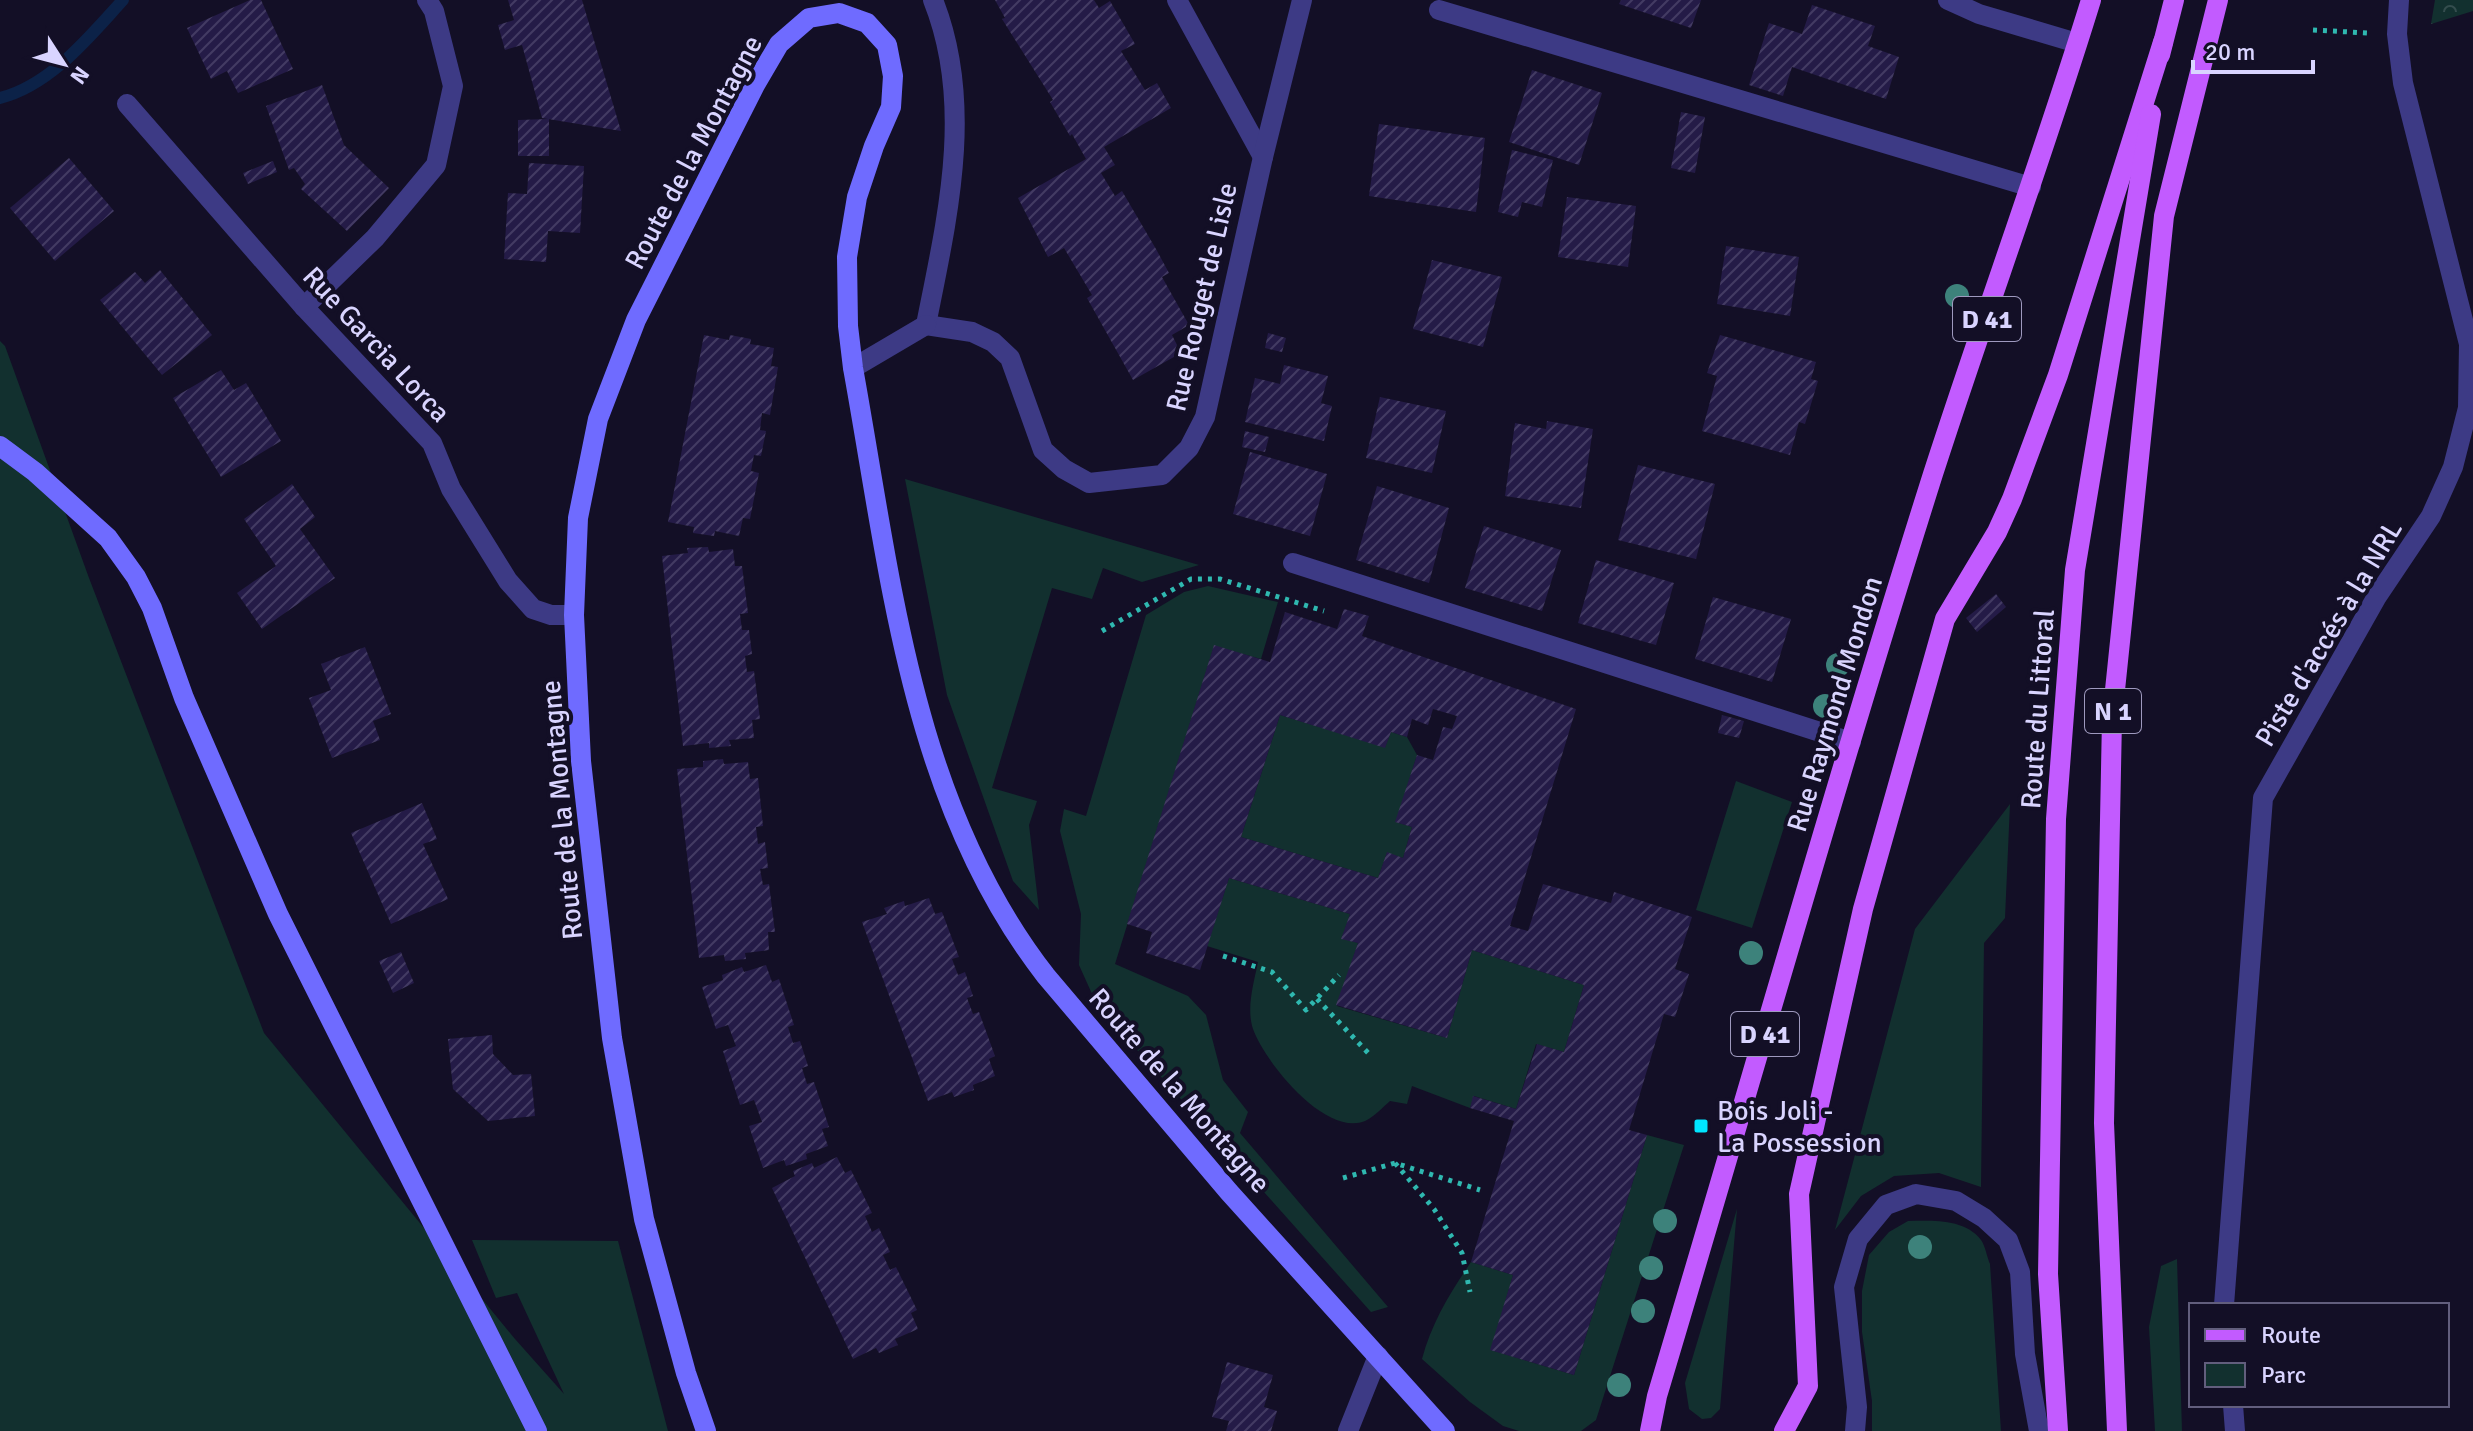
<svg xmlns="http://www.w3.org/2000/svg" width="2473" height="1431" font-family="Signika,sans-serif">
	<defs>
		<pattern id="forest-crowns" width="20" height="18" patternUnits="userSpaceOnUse" patternTransform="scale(2)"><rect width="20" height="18" fill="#12302f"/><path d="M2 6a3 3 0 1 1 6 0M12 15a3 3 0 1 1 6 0" fill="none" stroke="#344d4e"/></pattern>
		<pattern id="building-hatch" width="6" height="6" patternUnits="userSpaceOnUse" patternTransform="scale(2)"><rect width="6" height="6" fill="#241b47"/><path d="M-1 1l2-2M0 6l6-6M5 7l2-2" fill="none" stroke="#433b63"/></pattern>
	</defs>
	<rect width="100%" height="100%" fill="#130f26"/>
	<g fill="#12302f">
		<path d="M0,341L5,346L89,578L264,1033L515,1339L564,1394L517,1293L496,1298L472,1240L618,1241L668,1431H0Z"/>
		<path d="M905,479L1199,565L1142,582L1103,568L1092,599L1052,588L992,788L1037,801L1029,825L1039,910L1013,881L947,695Z"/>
		<path d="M1208,586L1278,602L1261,659L1214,646L1115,964L1188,996L1206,1015L1223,1080L1248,1112L1240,1133L1388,1307L1371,1312L1097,1005L1079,965L1081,914L1060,831L1064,809L1086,816L1146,615L1184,592Z"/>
		<path d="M1280,715L1385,747L1391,732L1407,737L1417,755L1396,822L1412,827L1403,858L1387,853L1378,878L1241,837Z"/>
		<path d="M1736,781L1792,802L1752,928L1696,910Z"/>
		<path d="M2010,804L2005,918L1984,943L1981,1187L1939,1173L1894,1176L1861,1196L1835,1230L1915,929Z"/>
		<path d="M1229,878L1350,914L1342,938L1358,943L1337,1006L1447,1038L1472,950L1584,985L1564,1052L1536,1044L1516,1109L1474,1096L1470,1108L1412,1086L1407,1104L1390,1101C1383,1107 1374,1117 1365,1121C1325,1137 1265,1062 1253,1029C1246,1008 1254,982 1258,962L1207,946Z"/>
		<path d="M1647,1135L1684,1145L1596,1420L1581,1431H1519L1503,1426L1470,1402L1422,1359C1432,1322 1450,1293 1471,1262L1513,1275L1491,1350L1574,1375Z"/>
		<path d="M1737,1209L1720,1409L1711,1418L1702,1419L1689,1409L1685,1383Z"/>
		<path d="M1908,1221C1931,1221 1964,1218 1981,1240C1985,1245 1987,1257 1990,1264L2001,1431H1872V1401L1862,1332V1291L1869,1255L1889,1232Z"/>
		<path d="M2177,1259L2182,1431H2155L2149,1327L2161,1266Z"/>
	</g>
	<path fill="url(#forest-crowns)" d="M2435,0H2473V11L2431,24Z"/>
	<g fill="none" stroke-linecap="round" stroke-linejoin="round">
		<path stroke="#0c2248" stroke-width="12" d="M0,98C51,85 89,37 123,0"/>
	</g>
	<g fill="url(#building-hatch)" fill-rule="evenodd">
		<path d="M250,0H261L293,69L238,93L227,71L211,79L187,28Z"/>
		<path d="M508,0H582L621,131L542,118L522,45L505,50L498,25L514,20Z"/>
		<path d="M995,0H1094L1099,8L1110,1L1135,44L1121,51L1145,90L1157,83L1171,108L1104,147L1115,165L1101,173L1115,196L1122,191L1156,249L1169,273L1162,277L1189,325L1172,335L1181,353L1133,380L1087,298L1092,295L1064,248L1048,257L1018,198L1086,159L1072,134L1070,136L1050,102L1053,100L1002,19L1005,18Z"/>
		<path d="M1621,0H1701L1691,28L1619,4Z"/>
		<path d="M1812,5L1875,26L1868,46L1899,57L1886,99L1792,67L1783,96L1749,85L1769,23L1802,34Z"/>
		<path d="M1532,70L1602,93L1579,165L1509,142Z"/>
		<path d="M322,85L344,145L389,188L347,231L301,189L305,184L294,168L289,170L266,106Z"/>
		<path d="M1681,112L1705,117L1695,173L1671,168Z"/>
		<path d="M549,119V156H518V120Z"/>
		<path d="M1379,124L1485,138L1476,212L1369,196Z"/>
		<path d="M1512,150L1553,160L1542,207L1522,202L1518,217L1498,212Z"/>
		<path d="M69,158L114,211L55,261L10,208Z"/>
		<path d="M273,161L277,172L248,184L243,173Z"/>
		<path d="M529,163L584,166L580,233L548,231L546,262L504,259L508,193L527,194Z"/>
		<path d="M1567,197L1636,206L1628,267L1558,257Z"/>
		<path d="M1726,246L1799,257L1790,316L1717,304Z"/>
		<path d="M1432,260L1502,277L1483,347L1413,329Z"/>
		<path d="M160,270L212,335L162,375L100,300L135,272L145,283Z"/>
		<path d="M1268,333L1286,338L1282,352L1265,348Z"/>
		<path d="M704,335L729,340L730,335L751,339L750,344L774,348L771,366L778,367L770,415L762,413L760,430L766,431L761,456L754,455L751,471L759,473L750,519L743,518L739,536L715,531L714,536L693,533L694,527L668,522Z"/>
		<path d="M1720,335L1816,362L1811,379L1818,381L1805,424L1799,422L1790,455L1702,431L1717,376L1707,373Z"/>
		<path d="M1284,365L1328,376L1321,403L1332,406L1324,441L1245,422L1255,378L1280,384Z"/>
		<path d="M221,370L234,390L246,383L281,441L221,477L173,398Z"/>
		<path d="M1380,397L1446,411L1432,473L1366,458Z"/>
		<path d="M1547,421L1593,429L1581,508L1505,496L1515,423L1546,429Z"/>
		<path d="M1245,431L1269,437L1265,452L1242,447Z"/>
		<path d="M1250,452L1327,474L1310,536L1233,514Z"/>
		<path d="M1638,465L1715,484L1696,559L1618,540Z"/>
		<path d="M292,484L315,517L300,529L335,578L262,629L237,593L276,566L244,519Z"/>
		<path d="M1377,486L1449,508L1429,583L1356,560Z"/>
		<path d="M1484,526L1561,550L1542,611L1465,588Z"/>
		<path d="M708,547L709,552L733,549L735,566H742L748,613L740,614L742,630H749L752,654L745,656L747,672L754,671L760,719L752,720L754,738L729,740L731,746L709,748V743L683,746L662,556L688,553L687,548Z"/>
		<path d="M1596,560L1674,583L1656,645L1578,623Z"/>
		<path d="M1996,594L2006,607L1977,632L1966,618Z"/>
		<path d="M1713,597L1791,619L1772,682L1695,659Z"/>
		<path d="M1344,609L1369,616L1362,636L1576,709L1510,926L1528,931L1543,884L1611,903L1614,892L1692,917L1675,969L1689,974L1675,1017L1664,1014L1629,1130L1647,1135L1574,1375L1490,1350L1513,1275L1471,1262L1514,1121L1470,1108L1473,1096L1516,1109L1537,1044L1564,1052L1584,985L1472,950L1447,1038L1336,1005L1358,943L1341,939L1350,914L1229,878L1200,970L1146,953L1152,932L1127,924L1214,645L1270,662L1285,612L1337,629ZM1433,709L1457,716L1452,729L1443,727L1433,760L1417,755L1395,822L1412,827L1403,858L1387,852L1378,878L1241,837L1280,715L1385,748L1391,732L1407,737L1412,719L1428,725Z"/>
		<path d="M365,647L391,714L373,721L380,740L332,758L309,698L331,690L321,664Z"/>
		<path d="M1722,715L1744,721L1739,738L1718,733Z"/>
		<path d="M723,759L724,764L748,762L750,779L758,778L763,826L756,827L758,844L765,842L768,868L760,869L763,885L769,884L775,932H768L769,950L745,953L746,959L725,961L724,955L699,958L677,769L703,767V761Z"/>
		<path d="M422,803L437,839L423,844L448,899L391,924L351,833Z"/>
		<path d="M929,898L935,914L942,912L959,957L952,959L958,975L965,972L973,996L967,998L973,1014L979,1012L995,1056L989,1059L995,1076L973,1085L974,1090L954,1097L952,1092L928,1101L862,922L887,914L884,908L904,901L905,906Z"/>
		<path d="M401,952L414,983L393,993L379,961Z"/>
		<path d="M766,965L772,982L779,979L794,1025L788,1027L793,1043L800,1041L808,1066L802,1068L807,1084L814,1082L829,1127L822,1129L828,1146L806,1154L807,1159L786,1166L784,1160L763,1168L749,1126L762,1122L754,1100L740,1105L723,1051L736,1046L728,1025L716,1029L702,987L723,980L722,975L742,967L744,972Z"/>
		<path d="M492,1035L493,1054L513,1075L531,1074L535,1116L488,1121L453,1089L448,1039Z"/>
		<path d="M837,1157L845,1173L851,1170L872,1213L865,1216L872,1232L879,1228L890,1252L883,1255L890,1270L896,1267L917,1310L911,1313L918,1329L895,1339L898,1345L879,1353L876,1348L853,1359L772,1188L795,1176L793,1171L812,1163L814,1168Z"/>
		<path d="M1227,1362L1273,1375L1264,1407L1277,1411L1271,1431H1226L1229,1421L1212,1417Z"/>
	</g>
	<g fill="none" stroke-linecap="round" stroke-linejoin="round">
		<g stroke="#2fb8b0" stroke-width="5" stroke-dasharray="4 6" stroke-linecap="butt">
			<path d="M2313,30L2368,33"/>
			<path d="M1102,631L1191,579H1220L1324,611"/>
			<path d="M1223,956L1272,972L1306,1010L1339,975"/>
			<path d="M1317,999L1371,1056"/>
			<path d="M1395,1163L1434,1209L1462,1253L1470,1292"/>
			<path d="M1343,1178L1395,1163L1480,1190"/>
		</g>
		<g stroke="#3d3a85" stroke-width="20">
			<path d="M1439,10L2031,187"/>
			<path d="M127,104L304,307L432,443L451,489L508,581L533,609L551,615H574"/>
			<path d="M304,307L375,238L436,165L453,86L434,11L427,0"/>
			<path d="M1293,563L1851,742"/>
			<path d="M2224,1305L2263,798L2376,598L2431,516L2453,467L2468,408L2469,344L2403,83L2397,34L2399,0"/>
			<path d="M2233,1405L2235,1431"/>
			<path d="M1855,1431L1857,1407L1844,1287L1858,1239L1886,1205L1916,1194L1956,1201L1984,1218L2008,1240L2020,1272L2025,1354L2039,1431"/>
		</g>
		<g stroke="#3d3a85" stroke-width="20">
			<path d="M1177,0L1263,157"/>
			<path d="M1948,0L1979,14L2077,43"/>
			<path d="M926,325L972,332L993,342L1010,358L1043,450L1064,469L1089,483L1162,475L1189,448L1205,417L1263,157L1302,0"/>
			<path d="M926,325C947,219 975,105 933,0"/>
			<path d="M853,368L926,325"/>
			<path d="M1348,1431L1378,1356"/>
		</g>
		<g stroke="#6f6bff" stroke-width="20">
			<path d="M0,446L35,472L108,538L136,577L152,608L184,698L278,914L537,1431"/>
			<path d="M706,1431L686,1373L644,1219L612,1038L581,761L574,615L578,518L598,419L636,320L755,85L779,44L809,18L839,13L867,23L887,45L893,76L891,107L874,146L857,197L847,257L848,326L853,368C891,577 911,803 1046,976L1229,1192L1445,1431"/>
		</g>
		<g stroke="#c25bff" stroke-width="20">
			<path d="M2160,55L2174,0"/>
			<path d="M1650,1431L1657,1396C1749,1089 1836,780 1933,474C1984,316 2042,159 2091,0"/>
			<path d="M1784,1431L1808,1386L1799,1194L1863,909L1945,619L1997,532L2012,499L2058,375L2163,42"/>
			<path d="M2058,1431L2048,1274L2056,819L2075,570L2151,114"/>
			<path d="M2117,1431L2104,1123L2112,719L2164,216L2218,0"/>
		</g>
	</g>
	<g fill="#3d827b">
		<circle cx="1957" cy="296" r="12"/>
		<circle cx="1838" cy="665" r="12"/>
		<circle cx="1825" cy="706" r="12"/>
		<circle cx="1751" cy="953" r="12"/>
		<circle cx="1665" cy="1221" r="12"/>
		<circle cx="1920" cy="1247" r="12"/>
		<circle cx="1651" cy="1268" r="12"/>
		<circle cx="1643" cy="1311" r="12"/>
		<circle cx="1619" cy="1385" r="12"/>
	</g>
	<rect fill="#00e5ff" stroke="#130f26" stroke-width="3" x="1693" y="1118" width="16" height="16" rx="4"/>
	<g text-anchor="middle" stroke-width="8" stroke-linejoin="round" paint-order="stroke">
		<g fill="#130f26" stroke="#9e99be" stroke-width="2">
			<rect x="1953" y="297" width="68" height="44" rx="6"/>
			<rect x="2085" y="689" width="56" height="44" rx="6"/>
			<rect x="1731" y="1012" width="68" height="44" rx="6"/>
		</g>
		<g font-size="26" font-weight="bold" fill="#d9d4ff">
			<text x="1987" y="328">D 41</text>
			<text x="2113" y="720">N 1</text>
			<text x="1765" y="1043">D 41</text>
		</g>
		<g font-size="28" fill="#d9d4ff" stroke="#130f26">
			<text transform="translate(693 152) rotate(-62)" y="10">Route de la Montagne</text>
			<text transform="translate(1201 297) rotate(-77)" y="10">Rue Rouget de Lisle</text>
			<text transform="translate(377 344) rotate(47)" y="10">Rue Garcia Lorca</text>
			<text transform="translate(2328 633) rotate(-59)" y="10">Piste d'accés à la NRL</text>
			<text transform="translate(1834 704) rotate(-73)" y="10">Rue Raymond Mondon</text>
			<text transform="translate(2037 709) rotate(-86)" y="10">Route du Littoral</text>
			<text transform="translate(561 810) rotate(-95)" y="10">Route de la Montagne</text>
			<text transform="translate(1180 1090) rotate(49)" y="10">Route de la Montagne</text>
		</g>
		<g font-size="28" fill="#d9d4ff" stroke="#130f26" text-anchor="start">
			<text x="1717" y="1120">Bois Joli -<tspan x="1717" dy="32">La Possession</tspan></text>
		</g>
	</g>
	<rect x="2189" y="1303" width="260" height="104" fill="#130f26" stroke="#625e7d" stroke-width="2"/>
	<rect x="2205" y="1329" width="40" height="12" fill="#c25bff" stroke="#625e7d" stroke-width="2"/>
	<text x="2261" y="1343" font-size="24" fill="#d9d4ff">Route</text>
	<rect x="2205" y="1363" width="40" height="24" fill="#12302f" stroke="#625e7d" stroke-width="2"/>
	<text x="2261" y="1383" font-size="24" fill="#d9d4ff">Parc</text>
	<g transform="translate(64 64) rotate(126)" stroke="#130f26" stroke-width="6" paint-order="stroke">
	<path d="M0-6L14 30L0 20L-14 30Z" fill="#d9d4ff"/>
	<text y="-12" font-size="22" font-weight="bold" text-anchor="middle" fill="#d9d4ff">N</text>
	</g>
	<path d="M2193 60v12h120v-12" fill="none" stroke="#d9d4ff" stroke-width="4"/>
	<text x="2205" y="60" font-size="24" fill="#d9d4ff" stroke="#130f26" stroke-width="6" paint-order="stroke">20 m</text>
</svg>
